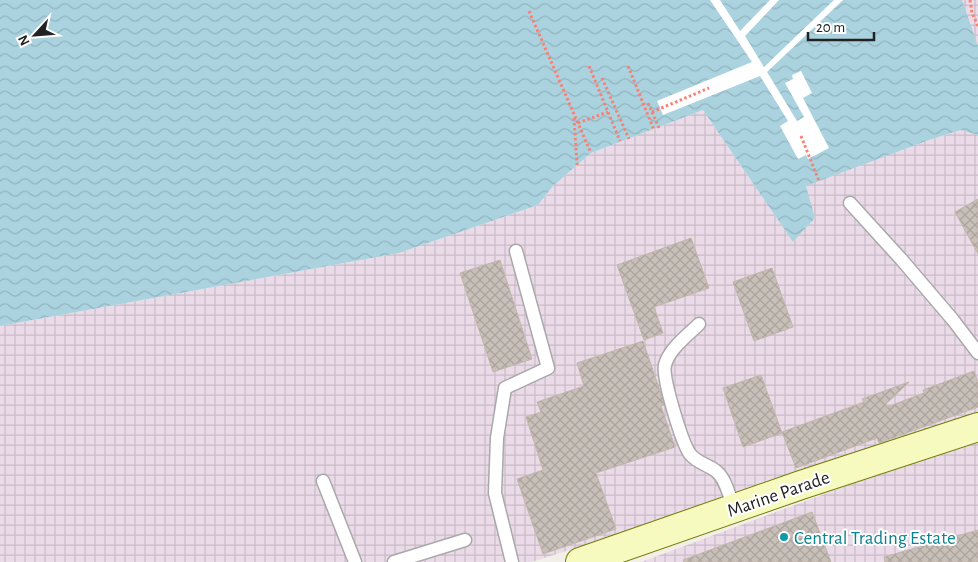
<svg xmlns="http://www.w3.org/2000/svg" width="978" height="562" font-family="'Alegreya Sans',sans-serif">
	<defs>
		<pattern id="industrial-grid" width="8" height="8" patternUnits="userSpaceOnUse" patternTransform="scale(1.25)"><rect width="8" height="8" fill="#ebdbe8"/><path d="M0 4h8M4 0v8" fill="none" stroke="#c9bcc7"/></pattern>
		<pattern id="water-waves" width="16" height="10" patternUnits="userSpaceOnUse" patternTransform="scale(1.25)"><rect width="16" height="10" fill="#aad3df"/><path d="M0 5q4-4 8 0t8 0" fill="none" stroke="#92b5bf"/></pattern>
		<pattern id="building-cross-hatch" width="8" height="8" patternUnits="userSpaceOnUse" patternTransform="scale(1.25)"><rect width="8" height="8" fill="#c7bfb8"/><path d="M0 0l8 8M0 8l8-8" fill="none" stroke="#aba49e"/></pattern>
	</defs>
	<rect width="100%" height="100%" fill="#f2efe9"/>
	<g fill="url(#industrial-grid)">
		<path d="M962,0H978V46L962,4Z"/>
		<path d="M703,110L793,242L815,218L805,186L929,140L962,130L978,135V413L650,524L532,562H0V326L399,253L538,205L553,186L591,153Z"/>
		<path d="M978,437V562H641Z"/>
	</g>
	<path fill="url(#water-waves)" d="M0,0H962L978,46V135L961,130L929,140L806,186L815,218L793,242L703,110L591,153L553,186L538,205L399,253L0,326Z"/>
	<path fill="#fff" d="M710,0H720L740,31L770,0H779L745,36L764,67L834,0H843L767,72L797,121L804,117L785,83L793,79L792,75L801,71L812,93L803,98L829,148L808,159L806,155L798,159L780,126L788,121L760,76L663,115L657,101L752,62Z"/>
	<g fill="url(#building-cross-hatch)" stroke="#c4b6ab">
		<path d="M978,199V254L955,212Z"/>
		<path d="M691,238L709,288L654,307L663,333L644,340L617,265Z"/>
		<path d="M500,260L532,359L493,372L460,273Z"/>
		<path d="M772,268L793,327L754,341L733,282Z"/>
		<path d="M643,341L661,394L664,405L661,406L675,447L596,473L616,529L543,554L517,479L543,470L526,417L541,412L537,402L584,386L577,363Z"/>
		<path d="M974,371L978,382V407L879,443L877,438L796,468L782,432L864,402L862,399L909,382L886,404L887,407L924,393L923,390Z"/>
		<path d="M761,375L782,433L743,447L723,388Z"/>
		<path d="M812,512L831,562H684L683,560Z"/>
		<path d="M978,530V562H885L884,557Z"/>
	</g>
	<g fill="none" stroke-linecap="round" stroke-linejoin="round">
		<defs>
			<g id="service">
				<path d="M850,203L901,259L953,320L978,353"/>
				<path d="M699,324C688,335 669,349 665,365C662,378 682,443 690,454C697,463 707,464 716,471C726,479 729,496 734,508"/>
				<path d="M323,481L355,562"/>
				<path d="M394,562L465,540"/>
				<path d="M512,562L495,493L497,438L505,388L548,368L516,251"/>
			</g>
			<path id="secondary" d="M580,562L801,485L978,427"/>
		</defs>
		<use href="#service" stroke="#a9a9a9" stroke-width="15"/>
		<use href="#secondary" stroke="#707d05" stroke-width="30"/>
		<g stroke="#fa8072" stroke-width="3" stroke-dasharray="2.5 2.5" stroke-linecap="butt">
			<path d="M970,0L972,13L978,26"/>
			<path d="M529,11L591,153"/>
			<path d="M589,66L620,141"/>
			<path d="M628,66L654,130"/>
			<path d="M602,78L629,139"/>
			<path d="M648,103L659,128"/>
			<path d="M652,112L709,88"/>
			<path d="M574,118L577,165"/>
			<path d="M578,123L608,112"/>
			<path d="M801,136L819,181"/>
		</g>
		<use href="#service" stroke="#fff" stroke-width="12"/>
		<use href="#secondary" stroke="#f7fabf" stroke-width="28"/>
	</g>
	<circle fill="#0f9aa8" stroke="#fff" stroke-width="2" cx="784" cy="537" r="5"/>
	<g text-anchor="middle" stroke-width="4" stroke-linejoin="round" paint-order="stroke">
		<g font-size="19" fill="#222" stroke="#fff">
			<text transform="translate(778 493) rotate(-19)" y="7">Marine Parade</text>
		</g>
		<g font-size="19" fill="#0d838f" stroke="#fff" text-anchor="start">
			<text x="794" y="544">Central Trading Estate</text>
		</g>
	</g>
	<g transform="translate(35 35) rotate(244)" stroke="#ffffff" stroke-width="4" paint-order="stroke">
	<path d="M0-4L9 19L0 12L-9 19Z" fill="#222222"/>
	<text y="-8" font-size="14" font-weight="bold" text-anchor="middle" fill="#222222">N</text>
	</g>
	<path d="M808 32v8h66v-8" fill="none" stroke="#222222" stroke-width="2.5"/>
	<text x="816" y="32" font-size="15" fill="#222222" stroke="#ffffff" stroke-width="4" paint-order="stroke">20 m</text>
</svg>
